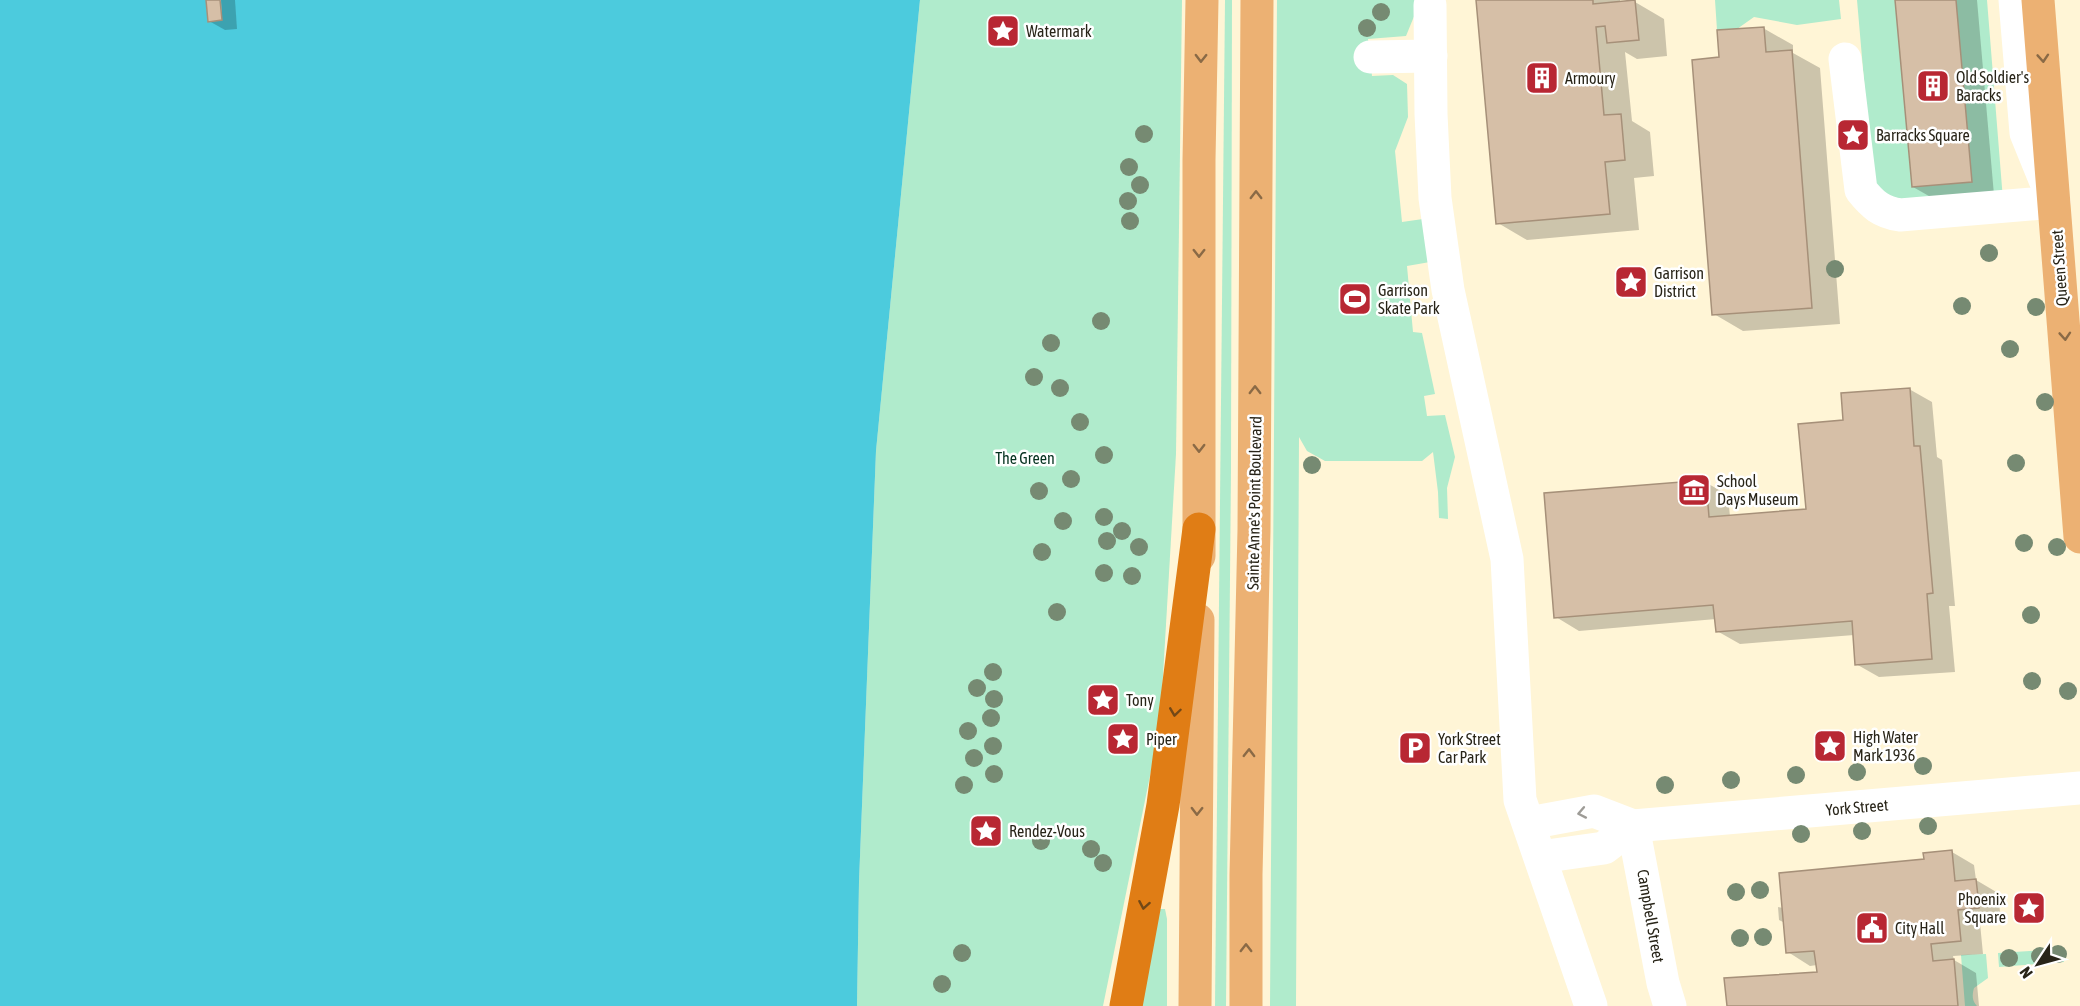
<svg xmlns="http://www.w3.org/2000/svg" width="2080" height="1006" font-family="'Asap Condensed',sans-serif">
	<rect width="100%" height="100%" fill="#fff5d6"/>
	<g fill="#b0ebcc">
		<path d="M920,0H1182L1176,454L1160,727L1103,1006H857L859,882L876,451Z"/>
		<path d="M1225,0H1232L1231,470L1226,1006H1215Z"/>
		<path d="M1277,0H1441L1415,14L1406,36L1368,39L1372,76L1393,75L1407,84L1408,117L1395,151L1402,222L1423,219L1430,262L1407,266L1413,332L1422,333L1435,394L1424,396L1427,416L1445,415L1455,457L1447,488L1448,519L1439,518L1438,492L1433,452L1422,461H1325L1307,451L1299,437L1296,1006H1270Z"/>
		<path d="M1715,0H1839L1841,19L1797,25L1754,17L1737,29L1717,30Z"/>
		<path d="M1857,0H1895L1912,187L1972,182L1956,0H1987L2003,200L1902,205L1873,184Z"/>
		<path d="M1158,909H1165L1167,919V1006H1141Z"/>
		<path d="M2063,949L2064,962L1999,967L1998,953Z"/>
		<path d="M1986,954L1988,978L1974,988C1972,995 1972,1001 1977,1006H1965L1961,955Z"/>
	</g>
	<path fill="#4ccbdd" d="M0,0H206L208,22L222,20L221,0H920L876,451L859,882L857,1006H0Z"/>
	<g fill="#0003">
		<path d="M207,0H235L237,29L225,30L209,21Z"/>
		<path d="M1477,0H1620V3L1635,2L1664,19L1667,56L1637,59L1625,52L1632,121L1650,132L1654,176L1634,178L1639,230L1527,240L1498,223Z"/>
		<path d="M1897,0H1977L1994,195L1936,200L1913,187Z"/>
		<path d="M1763,28L1793,45V53L1820,68L1840,324L1743,331L1714,314L1721,59Z"/>
		<path d="M1909,389L1932,402L1937,457L1942,460L1955,606H1949L1955,672L1879,677L1856,664L1854,635L1740,644L1717,631L1716,619L1579,631L1556,617L1705,482L1728,495L1730,517L1807,511L1845,421Z"/>
		<path d="M1952,852L1974,865L1976,880L1998,893L2001,921L1980,923L1983,954L1953,956L1954,960L1976,973L1979,1006H1728L1818,973L1817,965L1810,966L1788,952L1785,923L1779,920L1778,907L1783,908Z"/>
	</g>
	<g fill="#d6bfa7" stroke="#a69079" stroke-width="1.5">
		<path d="M206,0H220L222,20L208,22Z"/>
		<path d="M1476,0H1593V4L1635,0L1639,40L1607,43L1605,26L1596,27L1604,115L1621,114L1625,160L1605,162L1610,214L1496,224Z"/>
		<path d="M1895,0H1956L1972,182L1912,187Z"/>
		<path d="M1764,27L1766,52L1792,50L1812,308L1712,315L1692,60L1719,57L1717,30Z"/>
		<path d="M1910,388L1914,446H1920L1933,593L1927,594L1932,659L1855,665L1852,621L1716,632L1713,605L1554,618L1544,493L1706,480L1709,517L1806,509L1798,424L1843,420L1841,393Z"/>
		<path d="M1952,850L1955,881L1976,879L1979,905V908L1958,910L1961,941L1931,944L1933,961L1954,959L1958,1006H1727L1724,978L1817,972L1814,951L1786,953L1779,873L1924,859L1923,853Z"/>
	</g>
	<g fill="none" stroke-linecap="round" stroke-linejoin="round">
		<g stroke="#fff" stroke-width="33">
			<path d="M1430,5L1431,114L1435,198L1448,290L1507,559L1520,800L1591,1006"/>
			<path d="M1370,57L1431,56"/>
			<path d="M1845,59L1861,190C1873,205 1881,212 1900,215L2054,202L2026,133L2015,0"/>
			<path d="M1529,823L1594,811L1633,826L2080,788"/>
			<path d="M1633,826L1663,983L1670,1006"/>
			<path d="M1540,857L1604,848L1633,826"/>
		</g>
		<g stroke="#ecb173" stroke-width="33">
			<path d="M2038,0L2080,537"/>
			<path d="M1199,556V160L1202,0"/>
			<path d="M1195,1006L1198,620"/>
			<path d="M1246,1006V875L1254,530L1257,0"/>
		</g>
		<path stroke="#e07d15" stroke-width="33" d="M1126,1006L1163,805L1199,529"/>
	</g>
	<g fill="#768a72">
		<circle cx="1381" cy="12" r="9"/>
		<circle cx="1367" cy="28" r="9"/>
		<circle cx="1144" cy="134" r="9"/>
		<circle cx="1129" cy="167" r="9"/>
		<circle cx="1140" cy="185" r="9"/>
		<circle cx="1128" cy="201" r="9"/>
		<circle cx="1130" cy="221" r="9"/>
		<circle cx="1989" cy="253" r="9"/>
		<circle cx="1835" cy="269" r="9"/>
		<circle cx="1962" cy="306" r="9"/>
		<circle cx="2036" cy="307" r="9"/>
		<circle cx="1101" cy="321" r="9"/>
		<circle cx="1051" cy="343" r="9"/>
		<circle cx="2010" cy="349" r="9"/>
		<circle cx="1034" cy="377" r="9"/>
		<circle cx="1060" cy="388" r="9"/>
		<circle cx="2045" cy="402" r="9"/>
		<circle cx="1080" cy="422" r="9"/>
		<circle cx="1104" cy="455" r="9"/>
		<circle cx="2016" cy="463" r="9"/>
		<circle cx="1312" cy="465" r="9"/>
		<circle cx="1071" cy="479" r="9"/>
		<circle cx="1039" cy="491" r="9"/>
		<circle cx="1104" cy="517" r="9"/>
		<circle cx="1063" cy="521" r="9"/>
		<circle cx="1122" cy="531" r="9"/>
		<circle cx="1107" cy="541" r="9"/>
		<circle cx="2024" cy="543" r="9"/>
		<circle cx="1139" cy="547" r="9"/>
		<circle cx="2057" cy="547" r="9"/>
		<circle cx="1042" cy="552" r="9"/>
		<circle cx="1104" cy="573" r="9"/>
		<circle cx="1132" cy="576" r="9"/>
		<circle cx="1057" cy="612" r="9"/>
		<circle cx="2031" cy="615" r="9"/>
		<circle cx="993" cy="672" r="9"/>
		<circle cx="2032" cy="681" r="9"/>
		<circle cx="977" cy="688" r="9"/>
		<circle cx="2068" cy="691" r="9"/>
		<circle cx="994" cy="699" r="9"/>
		<circle cx="991" cy="718" r="9"/>
		<circle cx="968" cy="731" r="9"/>
		<circle cx="993" cy="746" r="9"/>
		<circle cx="974" cy="758" r="9"/>
		<circle cx="1923" cy="766" r="9"/>
		<circle cx="1857" cy="772" r="9"/>
		<circle cx="994" cy="774" r="9"/>
		<circle cx="1796" cy="775" r="9"/>
		<circle cx="1731" cy="780" r="9"/>
		<circle cx="964" cy="785" r="9"/>
		<circle cx="1665" cy="785" r="9"/>
		<circle cx="1928" cy="826" r="9"/>
		<circle cx="1862" cy="831" r="9"/>
		<circle cx="1801" cy="834" r="9"/>
		<circle cx="1041" cy="841" r="9"/>
		<circle cx="1091" cy="849" r="9"/>
		<circle cx="1103" cy="863" r="9"/>
		<circle cx="1760" cy="890" r="9"/>
		<circle cx="1736" cy="892" r="9"/>
		<circle cx="1763" cy="937" r="9"/>
		<circle cx="1740" cy="938" r="9"/>
		<circle cx="962" cy="953" r="9"/>
		<circle cx="2058" cy="954" r="9"/>
		<circle cx="2040" cy="956" r="9"/>
		<circle cx="2009" cy="958" r="9"/>
		<circle cx="942" cy="984" r="9"/>
	</g>
	<defs><path id="oneway-chevron" d="M-2-3.5L2.5 0L-2 3.5" fill="none" stroke-width="1.6" stroke-linecap="round" stroke-linejoin="round" transform="scale(1.5)"/></defs>
	<g stroke="#8a6a46">
		<use href="#oneway-chevron" transform="translate(1201 58) rotate(91)"/>
		<use href="#oneway-chevron" transform="translate(2043 58) rotate(86)"/>
		<use href="#oneway-chevron" transform="translate(1256 195) rotate(-90)"/>
		<use href="#oneway-chevron" transform="translate(1199 253) rotate(90)"/>
		<use href="#oneway-chevron" transform="translate(2065 336) rotate(86)"/>
		<use href="#oneway-chevron" transform="translate(1255 390) rotate(-90)"/>
		<use href="#oneway-chevron" transform="translate(1199 448) rotate(90)"/>
		<use href="#oneway-chevron" transform="translate(1249 753) rotate(-89)"/>
		<use href="#oneway-chevron" transform="translate(1197 811) rotate(91)"/>
		<use href="#oneway-chevron" transform="translate(1246 948) rotate(-90)"/>
	</g>
	<g stroke="#724817">
		<use href="#oneway-chevron" transform="translate(1175 712) rotate(98)"/>
		<use href="#oneway-chevron" transform="translate(1144 905) rotate(100)"/>
	</g>
	<use stroke="#9e9c97" href="#oneway-chevron" transform="translate(1582 813) rotate(169)"/>
	<defs>
		<symbol id="sight-square" viewBox="-11 -11 22 22"><rect x="-9" y="-9" width="18" height="18" rx="4" fill="#b82733" stroke="#fff"/><path d="M0-6L1.8-2.2L6-1.7L2.9 1.2L3.7 5.4L0 3.3L-3.7 5.4L-2.9 1.2L-6-1.7L-1.8-2.2Z" fill="#fff"/></symbol>
		<symbol id="building-square" viewBox="-11 -11 22 22"><rect x="-9" y="-9" width="18" height="18" rx="4" fill="#b82733" stroke="#fff"/><path d="M-4-6H4V6H1V3H-1V6H-4ZM-2.5-4.3h1.7v1.8h-1.7ZM.8-4.3h1.7v1.8H.8ZM-2.5-1h1.7V.8h-1.7ZM.8-1h1.7V.8H.8Z" fill="#fff"/></symbol>
		<symbol id="stadium-square" viewBox="-11 -11 22 22"><rect x="-9" y="-9" width="18" height="18" rx="4" fill="#b82733" stroke="#fff"/><path d="M0-5a6.5 5 0 1 0 0 10a6.5 5 0 1 0 0-10ZM-3.5-1.8h7v3.6h-7Z" fill="#fff"/></symbol>
		<symbol id="museum-square" viewBox="-11 -11 22 22"><rect x="-9" y="-9" width="18" height="18" rx="4" fill="#b82733" stroke="#fff"/><path d="M0-6L6-3V-2H-6V-3ZM-5-1h2V3h-2ZM-1-1h2V3h-2ZM3-1h2V3H3ZM-6 4H6V6H-6Z" fill="#fff"/></symbol>
		<symbol id="parking-square" viewBox="-11 -11 22 22"><rect x="-9" y="-9" width="18" height="18" rx="4" fill="#b82733" stroke="#fff"/><path d="M-3.5-5.5H1a3.5 3.5 0 0 1 0 7H-1V5.5H-3.5ZM-1-3.4V-.6H.8a1.4 1.4 0 0 0 0-2.8Z" fill="#fff"/></symbol>
		<symbol id="civic-square" viewBox="-11 -11 22 22"><rect x="-9" y="-9" width="18" height="18" rx="4" fill="#b82733" stroke="#fff"/><path d="M-.6-6.5H3V-4.5H.6V-3L4-1V1h2V6H-6V1h2V-1L-.6-3ZM-1.2 2.5V6h2.4V2.5Z" fill="#fff"/></symbol>
	</defs>
	<g fill-rule="evenodd">
		<use href="#sight-square" x="984" y="12" width="38" height="38"/>
		<use href="#building-square" x="1523" y="59" width="38" height="38"/>
		<use href="#building-square" x="1914" y="67" width="38" height="38"/>
		<use href="#sight-square" x="1834" y="116" width="38" height="38"/>
		<use href="#sight-square" x="1612" y="263" width="38" height="38"/>
		<use href="#stadium-square" x="1336" y="280" width="38" height="38"/>
		<use href="#museum-square" x="1675" y="471" width="38" height="38"/>
		<use href="#sight-square" x="1084" y="681" width="38" height="38"/>
		<use href="#sight-square" x="1104" y="720" width="38" height="38"/>
		<use href="#sight-square" x="1811" y="727" width="38" height="38"/>
		<use href="#parking-square" x="1396" y="729" width="38" height="38"/>
		<use href="#sight-square" x="967" y="812" width="38" height="38"/>
		<use href="#sight-square" x="2010" y="889" width="38" height="38"/>
		<use href="#civic-square" x="1853" y="909" width="38" height="38"/>
	</g>
	<g text-anchor="middle" stroke-width="5" stroke-linejoin="round" paint-order="stroke">
		<g font-size="16" fill="#282418" stroke="#fff" text-anchor="start">
			<text x="1026" y="37">Watermark</text>
			<text x="1956" y="83">Old Soldier's<tspan x="1956" dy="18">Baracks</tspan></text>
			<text x="1565" y="84">Armoury</text>
			<text x="1876" y="141">Barracks Square</text>
			<text x="1654" y="279">Garrison<tspan x="1654" dy="18">District</tspan></text>
			<text x="1378" y="296">Garrison<tspan x="1378" dy="18">Skate Park</tspan></text>
			<text x="1717" y="487">School<tspan x="1717" dy="18">Days Museum</tspan></text>
			<text x="1126" y="706">Tony</text>
			<text x="1853" y="743">High Water<tspan x="1853" dy="18">Mark 1936</tspan></text>
			<text x="1146" y="745">Piper</text>
			<text x="1438" y="745">York Street<tspan x="1438" dy="18">Car Park</tspan></text>
			<text x="1009" y="837">Rendez-Vous</text>
			<text x="2006" y="905" text-anchor="end">Phoenix<tspan x="2006" dy="18">Square</tspan></text>
			<text x="1895" y="934">City Hall</text>
		</g>
		<g font-size="16" fill="#282418" stroke="#fff">
			<text transform="translate(2059 268) rotate(-94)" y="6">Queen Street</text>
			<text transform="translate(1254 503) rotate(-89)" y="6">Sainte Anne's Point Boulevard</text>
			<text transform="translate(1857 807) rotate(-5)" y="6">York Street</text>
			<text transform="translate(1651 916) rotate(80)" y="6">Campbell Street</text>
		</g>
		<g font-size="16" fill="#063220" stroke="#fff">
			<text x="1025" y="464">The Green</text>
		</g>
	</g>
	<g transform="translate(2038 964) rotate(234)" stroke="#ffffff" stroke-width="4.5" paint-order="stroke">
	<path d="M0-4.5L10 22L0 15L-10 22Z" fill="#282418"/>
	<text y="-9" font-size="16" font-weight="bold" text-anchor="middle" fill="#282418">N</text>
	</g>
</svg>
